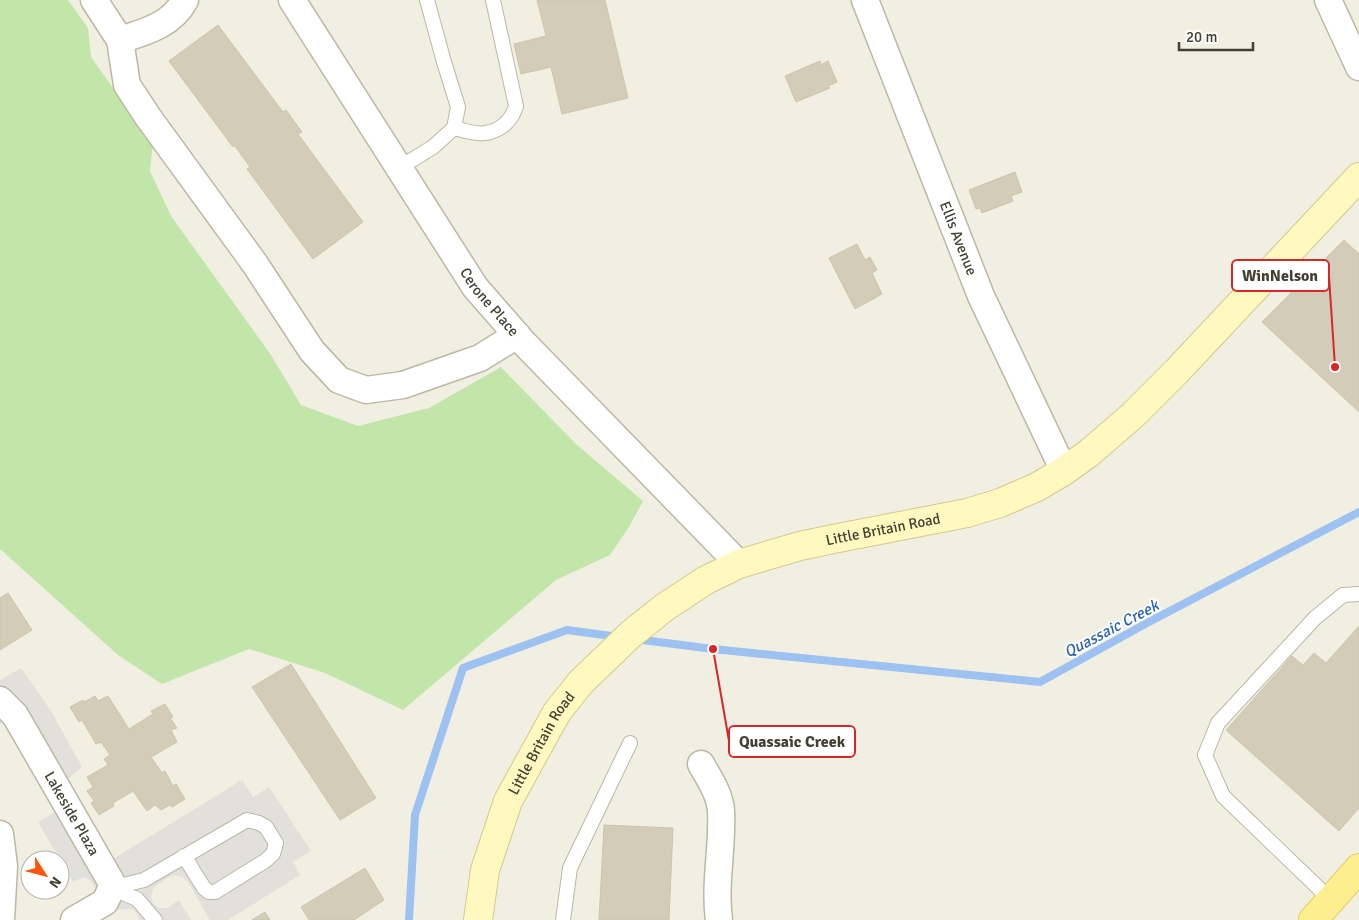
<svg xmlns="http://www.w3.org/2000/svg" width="1359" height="920" font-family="Signika,sans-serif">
	<rect width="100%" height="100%" fill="#f1efe2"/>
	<path fill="#c2e6aa" d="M0,0H68L88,28L91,57L153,144L150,171L171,216L269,352L301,405L358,426L429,408L501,367L576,444L643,501L629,527L610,555L556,580L403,710L325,673L249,649L162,684L118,655L0,549Z"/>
	<path fill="#e1e0db" d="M21,668L51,711L82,767L65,782L108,862L242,780L253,797L269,787L311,851L293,862L300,875L228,920H210L188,882L184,878L175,875L170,876L154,887L151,897L153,903L159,908H167L179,900L191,920H139L137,914L133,909H126L116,910L101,920H95L96,892L94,885L90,880L84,877L73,882L38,822L59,810L3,723L0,724V680Z"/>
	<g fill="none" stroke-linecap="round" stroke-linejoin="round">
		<g stroke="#9dc1f0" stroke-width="8">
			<path d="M635,639L713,649L1040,682L1147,623L1359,512"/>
			<path d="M409,920L415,815L463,668L567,630L619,637"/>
		</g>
	</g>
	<g fill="#d3ccb8" stroke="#cdc5ab">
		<path d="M537,0H605L628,98L562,114L551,67L521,74L514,44L546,36Z"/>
		<path d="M218,25L283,112L286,110L302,132L298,134L363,222L313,259L247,169L250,167L234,145L233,147L169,61Z"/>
		<path d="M820,61L821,65L828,61L837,82L828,86L830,88L796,102L785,76Z"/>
		<path d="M1015,172L1022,192L1011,196L1013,201L982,213L980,208L976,209L969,190Z"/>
		<path d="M1344,240L1359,254V412L1262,322Z"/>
		<path d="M857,244L865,260L870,257L877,270L872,273L882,294L855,309L829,258Z"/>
		<path d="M8,593L32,630L0,650V598Z"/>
		<path d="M1359,626V808L1339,831L1226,730L1292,656L1303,665L1314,653L1326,663Z"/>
		<path d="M291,664L376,798L340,820L252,687Z"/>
		<path d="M95,696L98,701L108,696L129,729L153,714L151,711L165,704L173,717L170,718L177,728L171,730L177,742L151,757L162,773L165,771L173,786L176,784L185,799L172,807L170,805L161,810L155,805L147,811L133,791L113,803L114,806L99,815L91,803L94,801L87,791L93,787L87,777L108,765L104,759L110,755L101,742L96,744L82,720L79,722L70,707L83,700L84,702Z"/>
		<path d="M604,825L673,828L669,920H599Z"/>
		<path d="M365,868L384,900L354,920H309L301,907Z"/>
		<path d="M265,912L270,920H252Z"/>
	</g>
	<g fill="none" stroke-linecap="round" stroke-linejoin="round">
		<defs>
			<g id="lane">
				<path d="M454,128C463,130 476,135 485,133C501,131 512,120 516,106L493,0"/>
				<path d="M399,168L433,147L454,128L458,107L444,62L427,0"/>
				<path d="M111,888L144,880L247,820L259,823L266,827L276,843L273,854L265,861L215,892H209L204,888L184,856"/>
				<path d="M111,888L137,899L155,920"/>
				<path d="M1331,900L1223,796L1205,755L1218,723L1315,618L1343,595L1359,594"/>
				<path d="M563,920L570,868L630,743"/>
			</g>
			<g id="street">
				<path d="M94,0L120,40L127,85L148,117L255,264L312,351L339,380L366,390L403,385L480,358L517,335"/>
				<path id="s1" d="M292,0L475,287L522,341L739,564"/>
				<path id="s2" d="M865,0L981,296L1064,471"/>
				<path d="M1328,0L1359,67"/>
				<path d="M120,40C145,32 172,25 185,0"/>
				<path id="s3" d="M0,700L15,715L113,885L105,902L74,920"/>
				<path d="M701,764C709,778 720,794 721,811C723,847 714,883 719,920"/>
				<path d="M0,834L4,866L1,920"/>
			</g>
			<g id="secondary">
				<path id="s4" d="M478,920L485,870L508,801L557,712L581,682L631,634L665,607L706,580L739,564L800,546L833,539L967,513L1000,503L1037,487L1064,471L1089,453L1133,415L1177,371L1359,177"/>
			</g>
			<path id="primary" d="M1313,920L1359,868"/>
		</defs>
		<use href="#lane" stroke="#bcb8a5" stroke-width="16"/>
		<use href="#street" stroke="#bcb8a5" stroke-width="29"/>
		<use href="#secondary" stroke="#d2ca91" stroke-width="30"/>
		<use href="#primary" stroke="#e3cf5e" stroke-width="30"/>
		<use href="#lane" stroke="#fff" stroke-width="14"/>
		<use href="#street" stroke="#fff" stroke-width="26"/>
		<use href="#secondary" stroke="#fff9bf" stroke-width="28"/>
		<use href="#primary" stroke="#feef8e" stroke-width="28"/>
	</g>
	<g text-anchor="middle" stroke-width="4" stroke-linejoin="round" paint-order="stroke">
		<g font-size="15" fill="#433f33" stroke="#fff">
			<text dy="5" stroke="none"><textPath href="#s2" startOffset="256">Ellis Avenue</textPath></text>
			<text dy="5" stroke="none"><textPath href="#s1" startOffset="361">Cerone Place</textPath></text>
			<text dy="5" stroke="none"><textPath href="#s4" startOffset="610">Little Britain Road</textPath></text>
			<text dy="5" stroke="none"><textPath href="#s4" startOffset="190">Little Britain Road</textPath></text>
			<text dy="5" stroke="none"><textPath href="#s3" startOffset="135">Lakeside Plaza</textPath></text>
		</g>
		<g font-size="16" font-style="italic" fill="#2d64ae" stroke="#fff">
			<text transform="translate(1111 628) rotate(-28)" y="6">Quassaic Creek</text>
		</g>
	</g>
	<path fill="none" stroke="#d62828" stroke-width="2" d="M1335 367L1329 276M713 649L729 741"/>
	<g fill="#d62828" stroke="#fff" stroke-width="2">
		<circle cx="1335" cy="367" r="5"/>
		<circle cx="713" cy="649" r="5"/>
	</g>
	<g fill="#fff" stroke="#d62828" stroke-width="2">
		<rect x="1232" y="260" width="97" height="31" rx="5"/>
		<rect x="729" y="726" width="126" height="31" rx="5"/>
	</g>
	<g font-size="16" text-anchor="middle" font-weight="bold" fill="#433f33">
		<text x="1280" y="281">WinNelson</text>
		<text x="792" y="747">Quassaic Creek</text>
	</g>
	<g transform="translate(45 875) rotate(126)"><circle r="24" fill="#ffffff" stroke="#b4b2ad"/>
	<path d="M0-4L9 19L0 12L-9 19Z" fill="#fb5610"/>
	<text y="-8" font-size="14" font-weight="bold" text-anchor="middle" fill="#433f33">N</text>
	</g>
	<path d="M1179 42v8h74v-8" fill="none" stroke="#433f33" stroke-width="2.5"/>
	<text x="1186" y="42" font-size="15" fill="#433f33" stroke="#ffffff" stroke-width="4" paint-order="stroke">20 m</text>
</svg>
